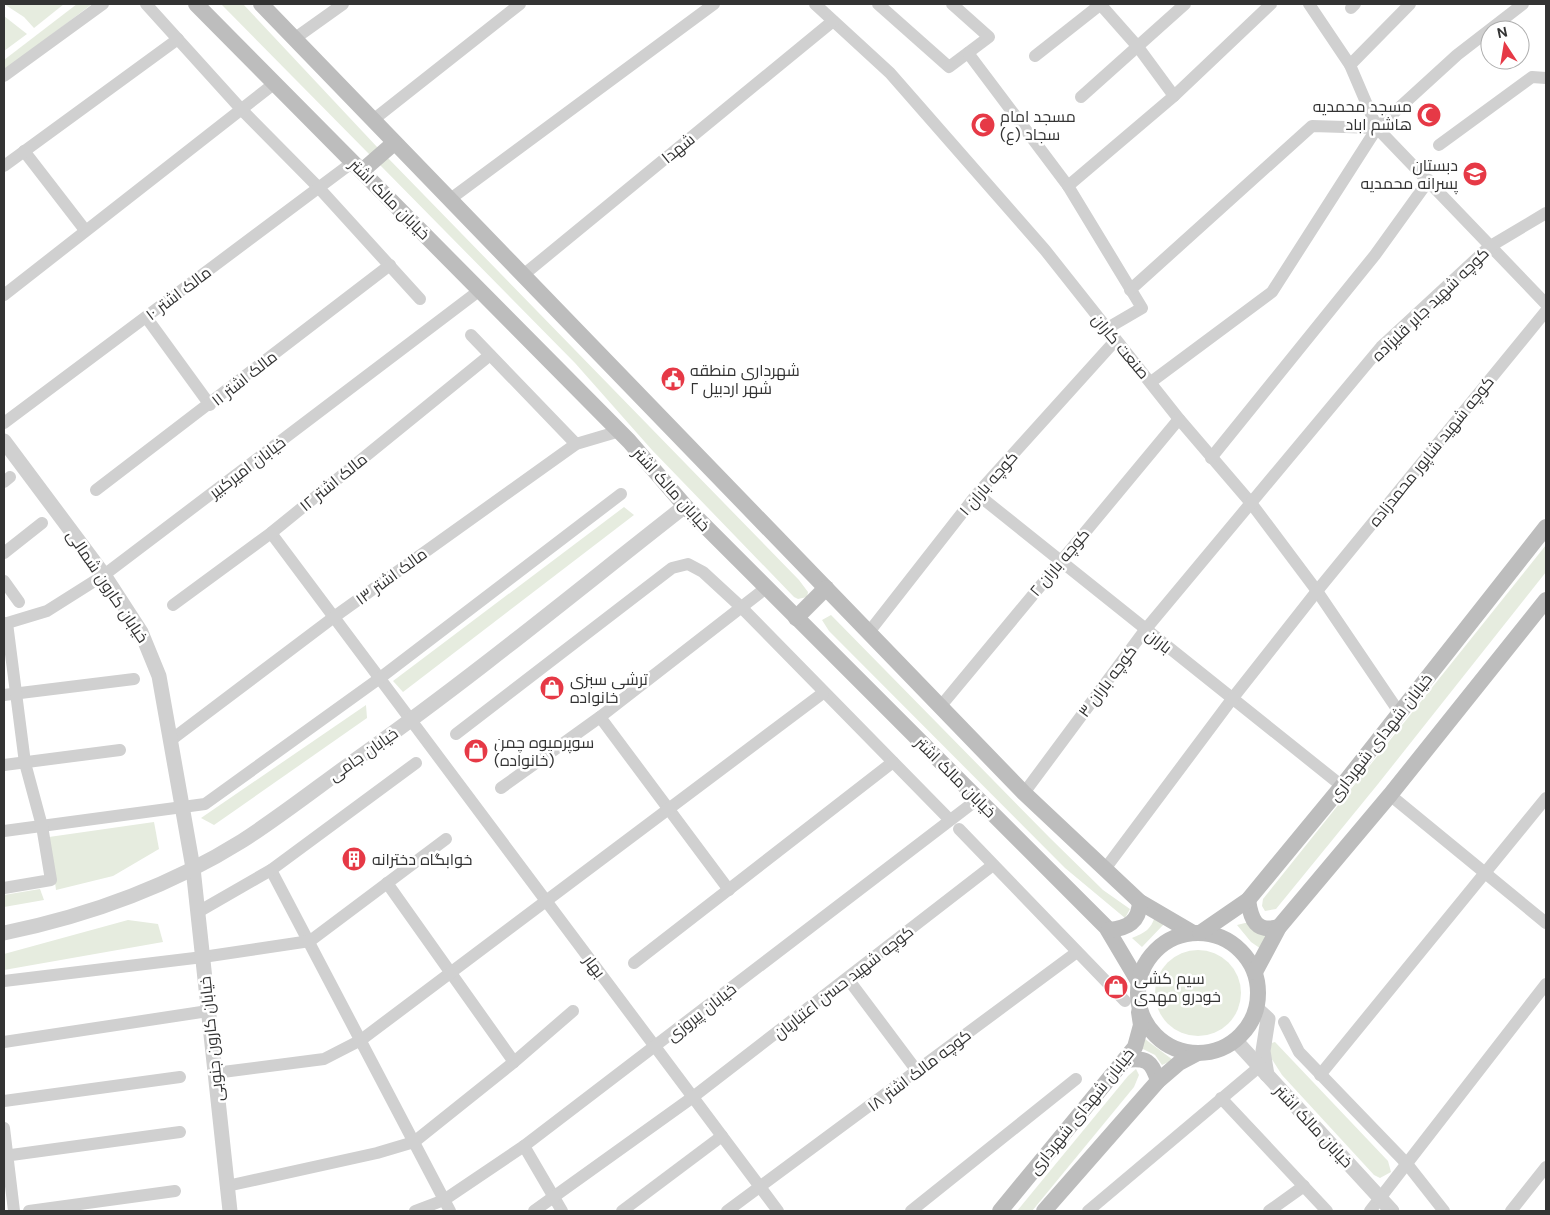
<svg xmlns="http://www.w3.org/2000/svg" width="1550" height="1215" font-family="'DM Sans',Cairo,sans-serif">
	<rect width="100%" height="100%" fill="#fff"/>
	<g fill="#e6ecdf">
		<path d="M4,4H64L34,28L24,17Z"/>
		<path d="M77,4H92L4,71V60Z"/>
		<path d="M221,4H243L378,148L371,156Z"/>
		<path d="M4,16L27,34L4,51Z"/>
		<path d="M386,156L799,580L808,592L807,597L798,599L794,597L652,450L575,363L379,164Z"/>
		<path d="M624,507L634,515L403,692L393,681Z"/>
		<path d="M1546,545V572L1378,784L1276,909L1265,911L1262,906L1263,899Z"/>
		<path d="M831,615L1050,838L1103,890L1130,909L1125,918L1065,868L829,631L822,620Z"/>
		<path d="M366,705L367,718L214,825L201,818Z"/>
		<path d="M154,822L159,849L113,876L56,890L49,837Z"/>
		<path d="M40,889L44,900L4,907V895Z"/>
		<path d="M1155,916L1165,923L1142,947L1132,938C1144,933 1151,930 1155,916Z"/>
		<path d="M128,920L158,924L163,942L4,970V954Z"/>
		<path d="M1249,922L1265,935L1264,951L1251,942L1237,925Z"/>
		<circle cx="1198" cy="993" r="43"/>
		<path d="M1145,1039L1173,1060L1162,1065L1155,1055L1141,1048Z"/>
		<path d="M1275,1042L1388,1161L1391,1172L1380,1178L1374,1175L1282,1075L1268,1053V1044Z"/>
		<path d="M1136,1069L1139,1075L1134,1087L1032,1211H1017L1128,1076Z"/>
	</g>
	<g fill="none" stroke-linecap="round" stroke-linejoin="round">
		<g stroke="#d0d0d0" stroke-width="12">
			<path d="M146,4L241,109L319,188L420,299"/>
			<path d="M815,4L890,73L1045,250L1179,419L1251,503L1317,591L1399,712"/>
			<path d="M878,4L949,67L989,37L952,4"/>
			<path d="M1100,4L1138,47L1174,96"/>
			<path d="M1309,4L1350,65L1377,128L1546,304"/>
			<path d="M1351,8L1355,4"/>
			<path d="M294,39L343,4"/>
			<path d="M968,53L1068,186L1142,308L1106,329"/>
			<path d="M1035,56L1101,4"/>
			<path d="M1350,65L1410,4"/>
			<path d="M4,76L103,4"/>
			<path d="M1081,97L1185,4"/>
			<path d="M373,120L520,4"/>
			<path d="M1439,145L1532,77L1546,78"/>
			<path d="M24,151L85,230"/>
			<path d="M4,166L178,39"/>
			<path d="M1068,186L1174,96L1271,4"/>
			<path d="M449,200L714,4"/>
			<path d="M522,276L833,21"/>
			<path d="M1130,290L1312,126L1377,128"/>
			<path d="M4,295L275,83"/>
			<path d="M146,317L210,405"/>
			<path d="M471,335L576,444"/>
			<path d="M1151,382L1272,292L1377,128L1457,55L1523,4"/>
			<path d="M4,423L353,162"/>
			<path d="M1211,458L1375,255L1429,180"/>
			<path d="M4,482L10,477"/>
			<path d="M96,490L390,265"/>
			<path d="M977,494L1342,786"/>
			<path d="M271,533L778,1211"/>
			<path d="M4,553L42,523"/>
			<path d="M4,581L19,602"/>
			<path d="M173,605L271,533L490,355"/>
			<path d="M4,624L47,611L104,575L480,290"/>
			<path d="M869,632L977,494L1115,341"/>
			<path d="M4,695L134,679"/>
			<path d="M940,707L1179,419"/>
			<path d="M600,717L729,890"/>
			<path d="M456,734L672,568L688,564L703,572L741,607L950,820"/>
			<path d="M171,740L334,617L576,444L620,431"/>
			<path d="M4,765L120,750"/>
			<path d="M501,788L600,717L766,588"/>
			<path d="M1024,793L1145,630L1381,347L1489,247L1546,213"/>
			<path d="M1390,795L1546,923"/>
			<path d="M959,829L1125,1001"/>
			<path d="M4,831L205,804L380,678L621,494"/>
			<path d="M1105,869L1232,699L1317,591L1546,311"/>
			<path d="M271,870L450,1211"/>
			<path d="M387,883L514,1062"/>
			<path d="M4,888L51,880L42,826L25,763L7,623"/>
			<path d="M198,912L271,870L416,763"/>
			<path d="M634,963L893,762"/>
			<path d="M848,979L917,1071"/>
			<path d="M4,981L203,957L310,941L446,839"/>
			<path d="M1284,1022L1299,1052L1407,1164L1444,1211"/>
			<path d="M4,1042L208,1011"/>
			<path d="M215,1073L324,1059L361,1040L823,693"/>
			<path d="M1320,1075L1546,798"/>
			<path d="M1221,1098L1327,1211"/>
			<path d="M4,1101L180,1077"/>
			<path d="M4,1128L14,1211"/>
			<path d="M524,1146L562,1211"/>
			<path d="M4,1156L180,1132"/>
			<path d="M227,1186L377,1153L414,1142L514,1062L573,1011"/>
			<path d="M29,1211L175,1191"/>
			<path d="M415,1211L444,1200L524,1146L978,799"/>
			<path d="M534,1211L693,1097L993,865"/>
			<path d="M622,1211L722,1136"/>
			<path d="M727,1211L1077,952"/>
			<path d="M911,1211L1076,1079"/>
			<path d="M1088,1211L1259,1067"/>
			<path d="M1269,1211L1304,1186"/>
			<path d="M1370,1211L1546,984"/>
			<path d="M1511,1211L1546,1167"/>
		</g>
		<g stroke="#d0d0d0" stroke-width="15">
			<path d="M4,441L104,575L141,632L159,676L193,868L230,1211"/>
			<path d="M4,933C87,916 170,886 242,841C284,814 324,782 365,753C475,675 579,589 685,506"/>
			<path d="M1257,1009L1268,1019L1263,1051L1267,1075"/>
			<path d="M1236,1041L1392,1211"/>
		</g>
		<g stroke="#bdbdbd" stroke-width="16">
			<path d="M196,4L629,441L685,506L1106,927L1138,981"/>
			<path d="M261,4L1024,793L1140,902L1193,933"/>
			<path d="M362,171L394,143"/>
			<path d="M796,618L826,588"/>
			<path d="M1248,900C1251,920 1256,933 1279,927"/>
			<path d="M1109,930C1128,928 1139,922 1140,902"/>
			<circle cx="1198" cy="993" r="60"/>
			<path d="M1200,933L1248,900L1342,786L1546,527"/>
			<path d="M1255,972L1279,927L1390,795L1546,600"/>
			<path d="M1125,1060C1146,1057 1152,1061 1158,1081"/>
			<path d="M1000,1211L1135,1047L1141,1025L1139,1012"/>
			<path d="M1044,1211L1158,1081L1179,1063L1196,1054"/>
		</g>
	</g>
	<defs>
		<symbol id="mosque-disc" viewBox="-11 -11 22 22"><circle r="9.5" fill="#e63946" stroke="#fff"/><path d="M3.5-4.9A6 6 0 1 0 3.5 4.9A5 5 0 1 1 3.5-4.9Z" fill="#fff"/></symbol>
		<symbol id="school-disc" viewBox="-11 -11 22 22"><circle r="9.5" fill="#e63946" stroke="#fff"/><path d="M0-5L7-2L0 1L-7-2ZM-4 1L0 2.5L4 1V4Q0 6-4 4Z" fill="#fff"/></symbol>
		<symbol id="civic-disc" viewBox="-11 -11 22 22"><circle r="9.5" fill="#e63946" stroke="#fff"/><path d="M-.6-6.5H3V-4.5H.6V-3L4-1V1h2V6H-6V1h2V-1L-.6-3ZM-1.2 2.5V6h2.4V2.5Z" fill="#fff"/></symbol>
		<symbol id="shop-disc" viewBox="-11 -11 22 22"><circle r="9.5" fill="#e63946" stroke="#fff"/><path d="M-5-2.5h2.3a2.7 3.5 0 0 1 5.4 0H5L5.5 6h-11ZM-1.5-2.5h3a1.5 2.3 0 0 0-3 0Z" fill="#fff"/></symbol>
		<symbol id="building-disc" viewBox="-11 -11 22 22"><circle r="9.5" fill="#e63946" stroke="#fff"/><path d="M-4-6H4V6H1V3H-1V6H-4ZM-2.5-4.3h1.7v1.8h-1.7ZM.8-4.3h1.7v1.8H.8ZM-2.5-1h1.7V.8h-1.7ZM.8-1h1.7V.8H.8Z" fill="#fff"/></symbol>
	</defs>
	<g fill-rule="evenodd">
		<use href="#mosque-disc" x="1415" y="101" width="28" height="28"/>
		<use href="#mosque-disc" x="969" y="111" width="28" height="28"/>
		<use href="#school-disc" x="1461" y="160" width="28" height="28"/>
		<use href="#civic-disc" x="659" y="365" width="28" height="28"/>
		<use href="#shop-disc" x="538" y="674" width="28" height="28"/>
		<use href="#shop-disc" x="462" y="737" width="28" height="28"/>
		<use href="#building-disc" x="340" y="845" width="28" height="28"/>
		<use href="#shop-disc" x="1102" y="973" width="28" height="28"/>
	</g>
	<g text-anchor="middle" stroke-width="5" stroke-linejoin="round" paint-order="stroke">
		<g font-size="16" fill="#333" stroke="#fff" text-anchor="start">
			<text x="1412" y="112" text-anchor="end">مسجد محمدیه<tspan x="1412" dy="18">هاشم اباد</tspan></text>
			<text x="1000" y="122">مسجد امام<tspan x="1000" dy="18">سجاد (ع)</tspan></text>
			<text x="1458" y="171" text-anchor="end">دبستان<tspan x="1458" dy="18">پسرانه محمدیه</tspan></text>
			<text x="690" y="376">شهرداری منطقه<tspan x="690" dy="18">۲ شهر اردبیل</tspan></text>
			<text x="570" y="685">ترشی سبزی<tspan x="570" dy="18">خانواده</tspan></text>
			<text x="494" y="748">سوپرمیوه چمن<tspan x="494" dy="18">(خانواده)</tspan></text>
			<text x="372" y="865">خوابگاه دخترانه</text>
			<text x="1134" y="984">سیم کشی<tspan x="1134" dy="18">خودرو مهدی</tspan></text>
		</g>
		<g font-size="16" fill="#333" stroke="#fff">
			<text transform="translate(678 148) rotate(-39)" y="6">شهدا</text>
			<text transform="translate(390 199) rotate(45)" y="6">خیابان مالک اشتر</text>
			<text transform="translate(178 293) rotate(-37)" y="6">مالک اشتر ۱۰</text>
			<text transform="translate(1430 304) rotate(-44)" y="6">کوچه شهید جابر قلیزاده</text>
			<text transform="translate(1121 346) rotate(50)" y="6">صنعت کاران</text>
			<text transform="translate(244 378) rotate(-38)" y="6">مالک اشتر ۱۱</text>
			<text transform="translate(1431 451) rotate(-51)" y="6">کوچه شهید شاپور محمدزاده</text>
			<text transform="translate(247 467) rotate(-37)" y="6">خیابان امیرکبیر</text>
			<text transform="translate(333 482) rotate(-39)" y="6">مالک اشتر ۱۲</text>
			<text transform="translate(988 483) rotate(-49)" y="6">کوچه باران ۱</text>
			<text transform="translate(672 489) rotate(48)" y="6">خیابان مالک اشتر</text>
			<text transform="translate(1059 562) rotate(-50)" y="6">کوچه باران ۲</text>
			<text transform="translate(391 576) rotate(-36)" y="6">مالک اشتر ۱۳</text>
			<text transform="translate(108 586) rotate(56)" y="6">خیابان کارون شمالی</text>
			<text transform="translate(1159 641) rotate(38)" y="6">باران</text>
			<text transform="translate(1107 681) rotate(-53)" y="6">کوچه باران ۳</text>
			<text transform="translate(1380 737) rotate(-52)" y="6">خیابان شهدای شهرداری</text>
			<text transform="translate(363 754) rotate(-35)" y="6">خیابان جامی</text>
			<text transform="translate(956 777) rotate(45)" y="6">خیابان مالک اشتر</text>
			<text transform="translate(595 966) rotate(53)" y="6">بهار</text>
			<text transform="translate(843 982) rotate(-38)" y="6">کوچه شهید حسن اعتباریان</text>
			<text transform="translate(701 1012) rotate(-38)" y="6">خیابان پیروزی</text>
			<text transform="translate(211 1039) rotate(-96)" y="6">خیابان کارون جنوبی</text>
			<text transform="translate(919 1070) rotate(-37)" y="6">کوچه مالک اشتر ۱۸</text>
			<text transform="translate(1081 1111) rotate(-51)" y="6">خیابان شهدای شهرداری</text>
			<text transform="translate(1314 1126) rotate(47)" y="6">خیابان مالک اشتر</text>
		</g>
	</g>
	<rect width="1550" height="1215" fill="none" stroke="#333333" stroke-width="10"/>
	<g transform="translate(1505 45) rotate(348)"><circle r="24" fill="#ffffff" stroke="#adadad"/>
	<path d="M0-4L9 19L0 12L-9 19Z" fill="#e63946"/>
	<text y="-8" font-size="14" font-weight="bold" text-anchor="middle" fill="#333333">N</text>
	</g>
</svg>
